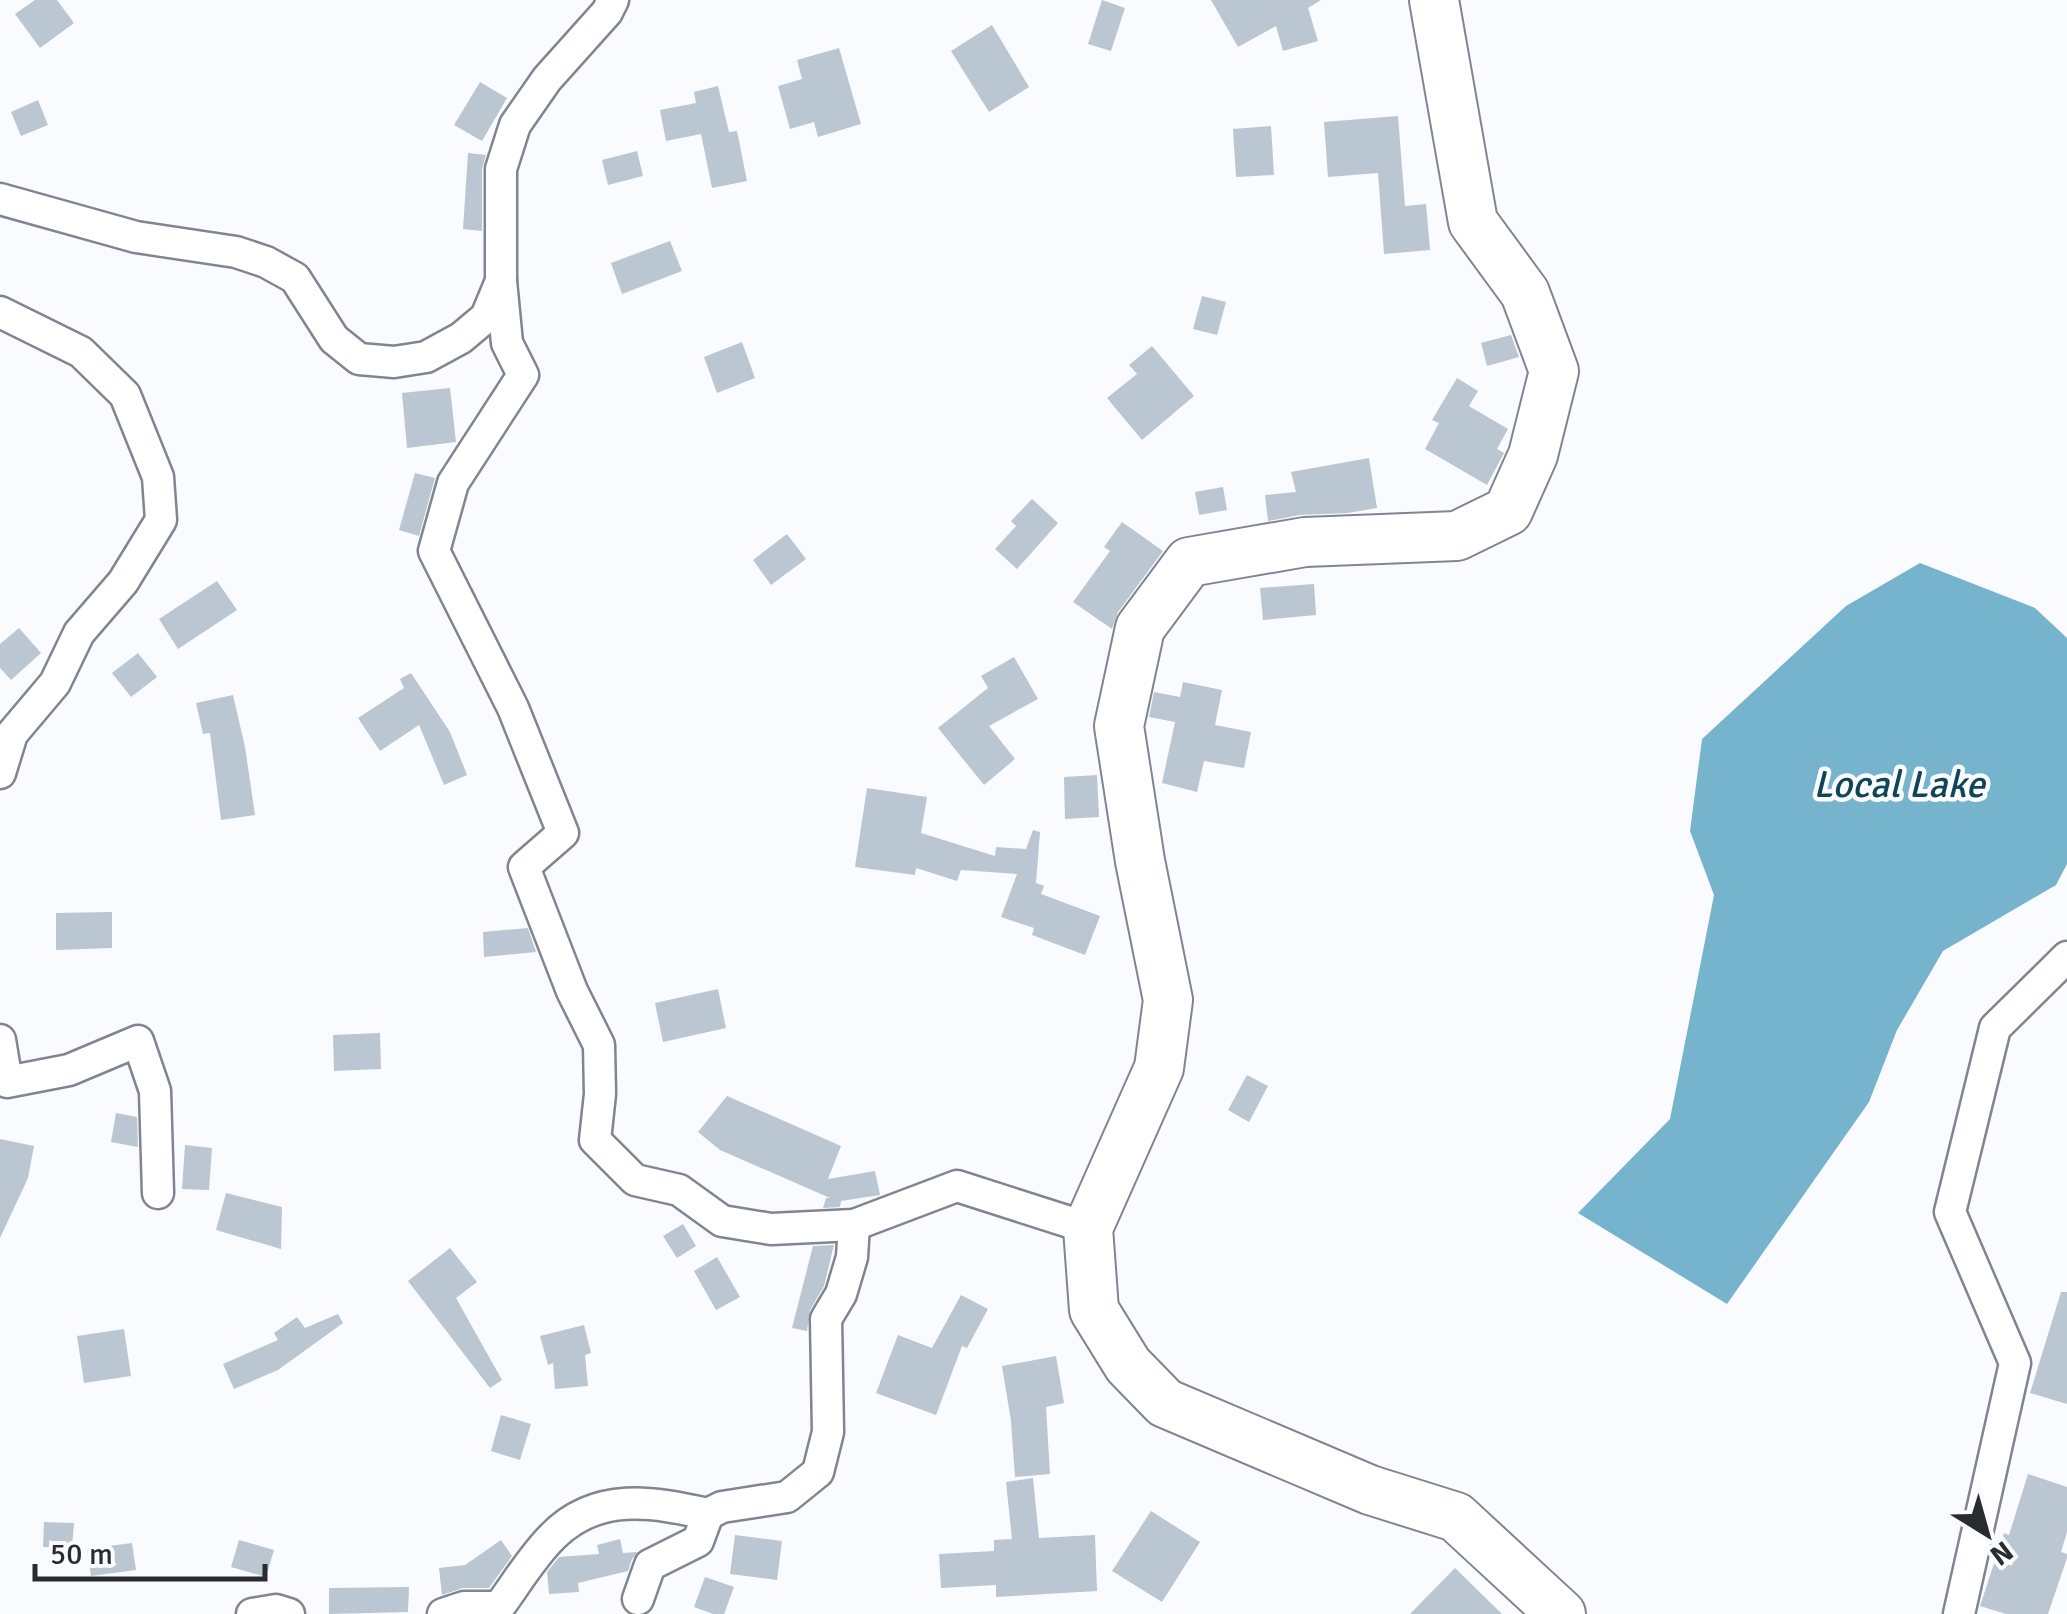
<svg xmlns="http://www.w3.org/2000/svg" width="2067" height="1614" font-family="Signika,sans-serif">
	<rect width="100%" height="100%" fill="#fafbfe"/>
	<path fill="#76b4ce" d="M1920,563L2035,608L2067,638V864L2056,885L1943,951L1897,1030L1869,1102L1727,1304L1578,1213L1670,1119L1714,895L1690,831L1702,739L1846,606Z"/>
	<g fill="#bac6d1">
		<path d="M35,0H57L74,23L40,48L15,14Z"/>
		<path d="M1102,0L1125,8L1111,51L1088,44Z"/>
		<path d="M1211,0H1321L1308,8L1318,41L1283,51L1276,26L1238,47Z"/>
		<path d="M992,25L1029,87L989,112L951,51Z"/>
		<path d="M839,48L861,124L818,137L814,122L790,129L778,86L802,79L797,60Z"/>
		<path d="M480,82L507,98L482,141L454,125Z"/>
		<path d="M718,86L729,132L737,131L747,181L712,188L701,134L666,141L660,110L696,103L694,92Z"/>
		<path d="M38,100L48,125L21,136L11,112Z"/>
		<path d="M1398,116L1405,206L1426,204L1430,250L1384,254L1378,173L1328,177L1324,122Z"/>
		<path d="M1271,126L1274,175L1236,177L1233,129Z"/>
		<path d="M637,151L643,176L608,185L602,160Z"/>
		<path d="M468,153L486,155L482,169V231L463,229Z"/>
		<path d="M670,241L682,271L622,294L611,263Z"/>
		<path d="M1202,296L1226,302L1217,335L1193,329Z"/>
		<path d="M1511,335L1519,357L1487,366L1481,343Z"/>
		<path d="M742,342L755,378L717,393L704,357Z"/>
		<path d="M1152,346L1194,396L1142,440L1107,398L1137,374L1129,365Z"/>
		<path d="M1457,378L1478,391L1469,406L1508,429L1497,449L1504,453L1487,485L1425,449L1439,423L1432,420Z"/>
		<path d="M450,388L456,442L407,448L402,393Z"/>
		<path d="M1369,458L1377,508L1348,513L1300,515L1268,521L1265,495L1296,492L1291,472Z"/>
		<path d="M415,473L435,478L419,536L399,530Z"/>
		<path d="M1223,487L1227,510L1199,515L1195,492Z"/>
		<path d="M1032,499L1058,523L1017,569L995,549L1016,526L1011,521Z"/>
		<path d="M1122,522L1163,551L1118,612L1112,629L1073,602L1110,551L1104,547Z"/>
		<path d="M787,534L806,559L771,585L753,560Z"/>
		<path d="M217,581L237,610L178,649L159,619Z"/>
		<path d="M1314,584L1316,615L1263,620L1260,588Z"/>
		<path d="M19,628L41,653L11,680L0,668V644Z"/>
		<path d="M138,653L157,677L131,697L112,673Z"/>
		<path d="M1014,657L1038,699L989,726L1015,759L984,785L938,728L988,688L981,676Z"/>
		<path d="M411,673L450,732L467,775L444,785L419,725L380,751L358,718L404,688L400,679Z"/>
		<path d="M1183,682L1222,690L1215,725L1251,732L1244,768L1204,761L1197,792L1162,783L1175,722L1149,717L1154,692L1180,697Z"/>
		<path d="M233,695L245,747L255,815L221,820L210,733L203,734L196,703Z"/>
		<path d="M1097,775L1099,817L1065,819L1064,777Z"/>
		<path d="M867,788L927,797L921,833L995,856L996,847L1026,849L1033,830L1040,832L1036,883L1044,886L1041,894L1100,916L1085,955L1032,935L1034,928L1001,917L1017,874L961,870L957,881L916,868L915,875L855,867Z"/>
		<path d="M112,912V948L56,950V913Z"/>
		<path d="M528,928L536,952L484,957L483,932Z"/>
		<path d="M718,989L726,1028L663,1042L655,1003Z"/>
		<path d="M380,1033L381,1069L334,1071L333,1035Z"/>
		<path d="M1247,1075L1268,1086L1249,1122L1228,1110Z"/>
		<path d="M727,1096L841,1146L828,1179L875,1171L880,1195L841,1201L840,1207L823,1208L826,1198H830L720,1150L698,1132Z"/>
		<path d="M116,1113L137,1117L138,1147L111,1142Z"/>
		<path d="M0,1139L34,1146L28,1178L0,1238Z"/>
		<path d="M185,1145L212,1148L209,1190L182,1189Z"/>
		<path d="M226,1193L282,1207L281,1249L216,1230Z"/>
		<path d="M683,1224L696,1246L677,1258L663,1236Z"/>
		<path d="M834,1245L824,1286L810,1310L807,1331L792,1328L813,1246Z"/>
		<path d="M450,1248L477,1282L456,1298L502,1380L490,1388L408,1281Z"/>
		<path d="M717,1257L740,1297L716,1310L694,1271Z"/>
		<path d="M2061,1292H2067V1404L2030,1393Z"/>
		<path d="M961,1295L988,1309L967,1348L962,1346L936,1415L876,1393L898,1335L932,1348Z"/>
		<path d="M338,1314L343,1323L278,1370L234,1389L223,1364L278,1340L274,1333L297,1317L305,1328Z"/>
		<path d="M584,1325L591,1353L585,1355L588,1386L555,1389L553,1363L548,1365L540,1336Z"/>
		<path d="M124,1329L131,1376L84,1383L77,1336Z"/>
		<path d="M1056,1356L1064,1403L1046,1407L1050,1474L1015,1477L1011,1421L1002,1366Z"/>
		<path d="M501,1415L531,1424L520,1460L491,1451Z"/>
		<path d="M2028,1474L2067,1487V1532L2061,1552L2067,1554V1558L2048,1614H2006L1980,1606L2004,1533L2009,1535Z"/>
		<path d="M1033,1478L1039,1538L1095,1535L1097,1591L996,1597V1585L941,1588L939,1554L994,1551V1540L1012,1539L1006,1482Z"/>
		<path d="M1151,1511L1200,1542L1162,1602L1112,1571Z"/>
		<path d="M44,1522L74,1523L72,1548L43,1547Z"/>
		<path d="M735,1535L782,1541L777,1580L730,1574Z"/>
		<path d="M620,1539L623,1553L638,1552L632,1559L628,1571L578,1583L579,1592L549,1594L547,1572L559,1557L599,1554L597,1545Z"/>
		<path d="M239,1540L274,1550L266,1577L231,1567Z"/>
		<path d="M501,1540L512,1556L489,1588H463L442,1595L439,1568L465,1565Z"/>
		<path d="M132,1543L136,1570L91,1576L87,1549Z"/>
		<path d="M1455,1568L1502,1614H1410Z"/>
		<path d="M705,1577L734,1587L724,1614H713L694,1607Z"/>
		<path d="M409,1587L408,1612L329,1614V1588Z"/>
	</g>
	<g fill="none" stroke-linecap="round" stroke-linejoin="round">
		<defs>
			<g id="street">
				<path d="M0,199L136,237L236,252L266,262L295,278L334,339L359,359L394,362L426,357L461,338L486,317L501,281V169L515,125L547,79L607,12L613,0"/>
				<path d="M501,281L507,343L523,375L453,483L434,551L513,708L563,833L524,867L572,991L599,1045L600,1094L595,1140L635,1180L679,1190L722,1221L771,1229L854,1225L957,1186L1088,1228"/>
				<path d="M0,312L81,352L125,395L158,477L161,520L123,582L79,633L55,683L12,734L0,773"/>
				<path d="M0,1040L7,1082L69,1070L138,1041L155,1091L158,1193"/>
				<path d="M638,1599L650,1565L698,1541L708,1514L722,1507L787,1497L818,1472L828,1432L826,1319L841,1294L852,1257L854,1225"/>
				<path d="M252,1614L276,1610L289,1614"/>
				<path d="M443,1614L464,1607H499C516,1584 532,1557 552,1537C597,1491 653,1502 708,1514"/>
				<path d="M1959,1614L2015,1363L1950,1212L1995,1028L2067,957"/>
			</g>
			<path id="primary" d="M1434,0L1473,222L1525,293L1554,371L1533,455L1508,511L1457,536L1305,542L1189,562L1140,628L1119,726L1140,861L1168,1000L1159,1068L1088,1228L1094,1310L1128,1365L1165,1403L1370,1490L1456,1517L1561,1614"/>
		</defs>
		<use href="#street" stroke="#7f8591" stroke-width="35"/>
		<use href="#primary" stroke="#7f8591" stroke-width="52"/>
		<use href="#street" stroke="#fff" stroke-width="30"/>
		<use href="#primary" stroke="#fff" stroke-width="48"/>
	</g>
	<g text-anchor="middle" stroke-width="9" stroke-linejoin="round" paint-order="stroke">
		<g font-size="38" font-style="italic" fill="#104457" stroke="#fafbfe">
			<text x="1899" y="797">Local Lake</text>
		</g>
	</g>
	<g transform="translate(1987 1534) rotate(143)" stroke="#fafbfe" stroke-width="8" paint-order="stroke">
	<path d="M0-8L18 38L0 25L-18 38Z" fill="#282b30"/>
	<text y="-15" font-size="28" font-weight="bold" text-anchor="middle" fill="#282b30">N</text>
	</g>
	<path d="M35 1564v15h230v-15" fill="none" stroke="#282b30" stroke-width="5"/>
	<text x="50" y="1564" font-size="30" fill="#282b30" stroke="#fafbfe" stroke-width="8" paint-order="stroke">50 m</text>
</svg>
